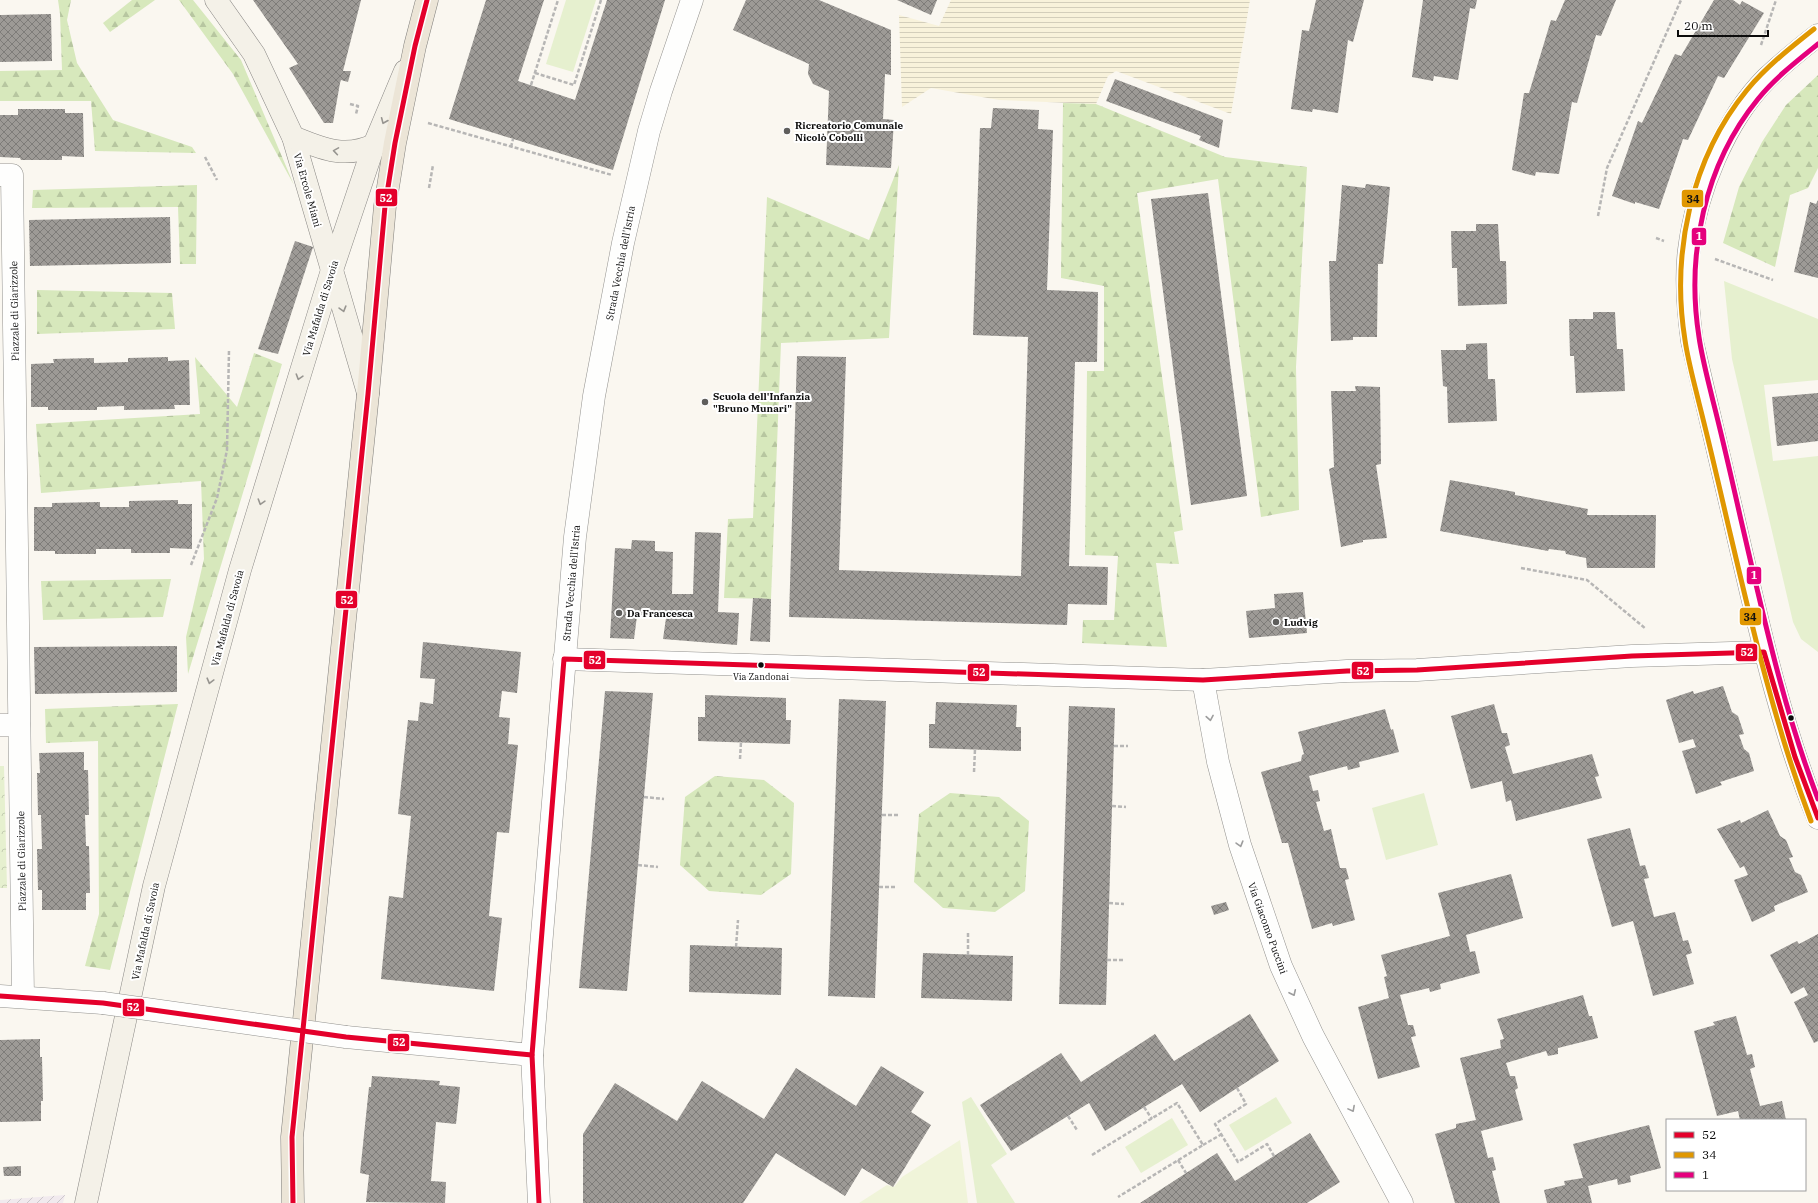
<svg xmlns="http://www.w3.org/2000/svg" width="1818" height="1203" font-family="'IBM Plex Serif',serif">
	<defs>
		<pattern id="industrial-furrows" width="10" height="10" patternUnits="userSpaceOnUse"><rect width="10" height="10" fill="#f1eaee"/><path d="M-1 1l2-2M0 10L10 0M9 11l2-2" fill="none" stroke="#cdc8cb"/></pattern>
		<pattern id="farmland-rules" width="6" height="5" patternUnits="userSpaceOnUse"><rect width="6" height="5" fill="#f8f2db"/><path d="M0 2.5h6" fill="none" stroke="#d3cebb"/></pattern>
		<pattern id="forest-firs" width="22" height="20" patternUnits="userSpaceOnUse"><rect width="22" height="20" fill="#d7e8bc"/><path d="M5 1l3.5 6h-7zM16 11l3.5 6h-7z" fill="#b7c6a0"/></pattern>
		<pattern id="park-crowns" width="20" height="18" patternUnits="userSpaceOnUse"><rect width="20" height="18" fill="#e6f0cf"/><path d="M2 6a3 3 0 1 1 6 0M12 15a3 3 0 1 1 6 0" fill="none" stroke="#c4cdb1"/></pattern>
		<pattern id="building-cross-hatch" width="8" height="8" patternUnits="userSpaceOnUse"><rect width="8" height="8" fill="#9d9a96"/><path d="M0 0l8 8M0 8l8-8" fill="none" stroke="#7e7c79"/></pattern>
	</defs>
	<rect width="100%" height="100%" fill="#faf7f0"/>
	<path fill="url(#industrial-furrows)" d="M65,1195L63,1203H0V1200Z"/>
	<path fill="url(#farmland-rules)" d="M951,0H1250L1231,114L1116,71L1108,76L1096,104L999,100L931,88L902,107L899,15L939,26Z"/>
	<g fill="#e6f0cf">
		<path d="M566,0H596L573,72L546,64Z"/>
		<path d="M1724,281L1818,319V380L1764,385L1773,461L1818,456V652L1801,639L1793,622L1732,359Z"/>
		<path d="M1424,793L1438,845L1386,860L1372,808Z"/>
		<path d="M971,1097L1007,1154L991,1165L1015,1203H977L962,1102Z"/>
		<path d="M1276,1097L1292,1123L1245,1151L1229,1125Z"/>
		<path d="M1172,1118L1188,1145L1141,1173L1125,1147Z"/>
	</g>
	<g fill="url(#forest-firs)">
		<path d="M58,0H71L67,20L77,63L113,120L192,147L196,153L95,151L91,101H0V71L62,70L60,14Z"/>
		<path d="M132,0H155L110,32L103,23Z"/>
		<path d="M179,0H193L241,60L294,185L233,74Z"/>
		<path d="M1818,75V168L1808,188L1790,195L1775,267L1723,243L1739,187L1762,142L1786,105Z"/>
		<path d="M1063,103L1096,104L1225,157L1307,167L1296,367L1299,510L1261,517L1218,179L1137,193L1183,530L1174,532L1179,564L1156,563L1167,647L1082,643L1083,620H1114L1118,556L1085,555L1087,371H1104V286L1061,278Z"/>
		<path d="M899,165L889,338L781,343L771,599L724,598L728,519L753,518L767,197L869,240Z"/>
		<path d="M197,185L196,264H180L178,207L32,208L33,190Z"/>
		<path d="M37,290L172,293L175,329L37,334Z"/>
		<path d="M254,353L282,364L188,674L186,637L204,559L201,481L41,493L36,424L200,414L195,357L237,407Z"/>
		<path d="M171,579L163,617L43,620L41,581Z"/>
		<path d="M178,704L110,970L85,966L99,914L98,741L46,743L45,709Z"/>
		<path d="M715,776L764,780L794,803L791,874L761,895L709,891L680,865L685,797Z"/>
		<path d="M950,793L999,797L1029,821L1025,891L995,912L943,908L914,882L919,814Z"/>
	</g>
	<path fill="url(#park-crowns)" d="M0,766H4L7,888H0Z"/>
	<path fill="#f0f4d9" d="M960,1140L968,1203H859L887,1185L894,1187L902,1177Z"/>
	<g fill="url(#building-cross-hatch)">
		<path d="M253,0H361L343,71H351L348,82L341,80L340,83L333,123H324L289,68L298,64Z"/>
		<path d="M486,0H544L518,81L575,100L607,0H665L613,170L449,119Z"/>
		<path d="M746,0H819L891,30V75L885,74L883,119L894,120L891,168L826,165L829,91L813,84L808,74L809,64L733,30Z"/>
		<path d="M897,0H937L931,15Z"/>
		<path d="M1316,0H1364L1353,42L1348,40L1338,113L1313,109L1312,112L1291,109L1302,30L1309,31Z"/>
		<path d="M1423,0H1477L1475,9L1470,8L1458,80L1434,76L1433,81L1412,77Z"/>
		<path d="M1565,0H1616L1601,36L1596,35L1577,103L1572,102L1559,174L1536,172L1535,176L1512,170L1524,93H1529L1551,20L1556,21Z"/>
		<path d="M1714,0H1733L1740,5L1742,1L1764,13L1724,78L1718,76L1688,140L1683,139L1659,209L1635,202V204L1612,196L1638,121L1642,123L1675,54L1681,56Z"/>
		<path d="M51,14L52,61L0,62V15Z"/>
		<path d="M1115,79L1223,120L1219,148L1199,140L1201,136L1106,101Z"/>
		<path d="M993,108L1039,110L1038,129L1053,130L1047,290L1098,292L1097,362H1075L1069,566L1108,567L1107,605L1068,604L1067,625L789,617L797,356L846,357L839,570L1021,576L1028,337L973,335L980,128H991Z"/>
		<path d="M18,109H65V113H83L84,157L62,156V160H21L20,158L0,157V115H18Z"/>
		<path d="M1366,184L1390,187L1383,264H1378L1377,337H1353V340L1331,341L1329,261H1336L1342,185L1365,188Z"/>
		<path d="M1208,193L1247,496L1191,505L1151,199Z"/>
		<path d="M1818,200V278L1794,272L1810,202L1816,204Z"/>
		<path d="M170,217L171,263L30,266L29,220Z"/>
		<path d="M1476,224H1498L1500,261H1506L1507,304L1458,306L1457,268H1452L1451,231H1476Z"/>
		<path d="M295,241L313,247L278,354L258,349Z"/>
		<path d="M1593,312H1615L1617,349H1623L1625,391L1576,393L1574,356H1570L1569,319H1593Z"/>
		<path d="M1487,343L1488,379H1495L1497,421L1448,423L1447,387L1443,386L1441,350H1466V344Z"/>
		<path d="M168,357V361L189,360L190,405H174L175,409L124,410V406L97,407V410H48V407H31V364L54,363L53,359L94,358V363L128,362V358Z"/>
		<path d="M1355,386L1380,387L1381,464L1376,465L1387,538L1363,540V542L1341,547L1329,469L1334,467L1331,391H1356Z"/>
		<path d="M1818,393V441L1777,446L1772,397Z"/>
		<path d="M1450,480L1515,492V495L1588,509L1587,515H1656L1655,568H1587L1586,558L1566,554L1565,551L1549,549L1548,551L1440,531Z"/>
		<path d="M178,500V504H192V549L170,548V553H131V549H96V554H55V551H34V507H52V503L100,502V507H129V501Z"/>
		<path d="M695,532L721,533L718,612L739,613L737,645L663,639L666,618L642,616H637L634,639L610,638L615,548L631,549L632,540L655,541V551L673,552L672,594H693Z"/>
		<path d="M1303,592L1307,633L1249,638L1246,611L1275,608L1274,594Z"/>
		<path d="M753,598L771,599L770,642L750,641Z"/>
		<path d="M423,642L521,652L517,693L502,691L499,717L510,718L508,744L518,745L509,833L497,832L489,916L502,918L494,991L381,979L389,896L403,898L411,816L398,814L408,720L418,721L420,702L433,704L435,679L420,678Z"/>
		<path d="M177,646V692L35,694L34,647Z"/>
		<path d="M1723,686L1732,712L1738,716L1744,734L1739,735L1744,749L1749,753L1754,771L1720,782L1722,785L1696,794L1682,751L1696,747L1693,739L1679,743L1666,700L1693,691L1694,694Z"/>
		<path d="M605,691L653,693L627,991L579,988Z"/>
		<path d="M705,695L786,698V720H791L790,744L698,741V717H705Z"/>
		<path d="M839,699L886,701L875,998L828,996Z"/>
		<path d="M936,702L1017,705L1016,727H1021V751L929,748V724H935Z"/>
		<path d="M1494,704L1502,733H1507L1510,745L1505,747L1513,774L1592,754L1599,776L1595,777L1602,798L1516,821L1511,800L1506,802L1502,781L1471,789L1451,716Z"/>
		<path d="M1069,706L1115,708L1106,1005L1059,1004Z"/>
		<path d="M1385,709L1391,730L1393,729L1399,752L1359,762L1360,767L1348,770L1347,766L1309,776L1313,791L1318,790L1320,801L1316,802L1324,831L1331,829L1340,868H1346L1349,879L1345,880L1355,920L1333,926L1332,923L1312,929L1288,843H1282L1261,772L1301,761L1302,755L1304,754L1298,732Z"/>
		<path d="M84,752V770H88L89,815H85L86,846H89L90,893H86V910H42V890H38L37,849H42L41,815H38L37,773H40L39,753Z"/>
		<path d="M1768,810L1780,836L1786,840L1793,857L1789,858L1795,872L1801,875L1808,892L1774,906L1775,911L1752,922L1734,880L1748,875L1744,866L1740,868L1717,829L1740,820L1741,823Z"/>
		<path d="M1630,828L1640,866L1645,865L1649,878L1644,879L1654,917L1675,912L1683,941L1688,940L1692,953L1686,955L1694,984L1653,996L1633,921L1612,927L1587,839Z"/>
		<path d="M1511,874L1523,918L1466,935L1470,952L1475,951L1480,973L1440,984L1441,989L1430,992L1429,988L1400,995L1408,1025H1413L1416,1036L1411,1037L1420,1067L1378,1079L1358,1007L1389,998L1384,977L1387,976L1381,955L1450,936L1438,893Z"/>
		<path d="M1226,902L1229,910L1214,915L1211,906Z"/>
		<path d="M1818,934V1041L1814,1043L1794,1002L1808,995L1804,987L1791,994L1770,955L1797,941L1799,944Z"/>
		<path d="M690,945L782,948L781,995L689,992Z"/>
		<path d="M923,953L1013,956L1012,1001L921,998Z"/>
		<path d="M1583,995L1589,1016H1592L1598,1038L1558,1048V1054L1548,1056L1546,1051L1506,1063L1510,1076H1515L1518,1088L1515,1090L1523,1120L1481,1131L1488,1158L1493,1157L1496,1170L1492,1171L1500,1203H1455L1435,1134L1456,1128V1124L1476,1120L1460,1058L1501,1048L1500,1040L1504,1039L1497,1019Z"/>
		<path d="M1250,1014L1279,1061L1200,1112L1182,1084L1105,1131L1089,1103L1011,1151L980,1105L1061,1053L1081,1082L1155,1034L1174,1061Z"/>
		<path d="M1736,1016L1747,1055L1752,1054L1755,1067L1750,1069L1760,1106L1782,1101L1786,1120H1740L1738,1111L1717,1116L1694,1031L1715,1025L1713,1022Z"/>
		<path d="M40,1039V1057H42L43,1101H41V1121L0,1122V1040Z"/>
		<path d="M881,1066L924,1092L911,1112L931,1125L893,1187L862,1168L845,1196L776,1153L743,1203H583V1134L615,1083L677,1121L702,1081L764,1119L796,1068L856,1106Z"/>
		<path d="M372,1076L440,1081L439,1085L460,1087L456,1124L436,1122L431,1181L446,1182L445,1203L366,1202L369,1175L360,1173L369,1087H371Z"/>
		<path d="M1649,1125L1661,1168L1630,1176L1631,1182L1618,1185L1617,1179L1588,1186L1592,1203H1547L1544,1190L1565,1185L1564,1181L1583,1178L1573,1144Z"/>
		<path d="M1310,1133L1340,1182L1307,1203H1140L1217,1153L1235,1181Z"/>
		<path d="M21,1166V1176H4L3,1167Z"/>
	</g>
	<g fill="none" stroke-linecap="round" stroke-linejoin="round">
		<defs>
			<g id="street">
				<path d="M1818,35C1800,49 1783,63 1767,78C1725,120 1696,192 1689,250C1685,280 1688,311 1692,341C1708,410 1725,480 1741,550C1762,641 1783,732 1818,818"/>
				<path d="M0,175H12L23,997"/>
				<path d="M564,659L1203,680L1347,671L1417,670L1632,656L1764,652"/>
				<path d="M1203,680L1218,762L1240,845L1281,966L1313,1036L1402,1203"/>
				<path d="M0,725H19"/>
				<path d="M0,996L103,1003"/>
				<path d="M346,1037L532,1055"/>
				<path d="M539,1203L532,1055L575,537L594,396L623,243L649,131L661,91L692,0"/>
			</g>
			<g id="secondary">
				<path d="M216,0L254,54L293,137L368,393"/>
				<path d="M293,137C321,148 344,159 374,145"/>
				<path d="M86,1203L154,886L240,570L332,270L374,145L405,71"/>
			</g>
			<path id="primary" d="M293,1203L292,1137L368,394L385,206L395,143L415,46L427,0"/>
		</defs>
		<use href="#street" stroke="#93928f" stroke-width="23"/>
		<use href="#secondary" stroke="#8a8885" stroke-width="23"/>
		<use href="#primary" stroke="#807f7c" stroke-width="23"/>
		<g stroke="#b7b6b5" stroke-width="2.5" stroke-dasharray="4 2" stroke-linecap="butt">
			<path d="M1761,45L1776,0"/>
			<path d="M535,73L574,85L601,0"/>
			<path d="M531,85L558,0"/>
			<path d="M350,104L358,106L356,114"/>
			<path d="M428,123L612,175"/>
			<path d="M511,147L513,139"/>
			<path d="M205,157L217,180"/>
			<path d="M429,188L433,165"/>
			<path d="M1598,216L1607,168L1681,0"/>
			<path d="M1656,238L1664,241"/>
			<path d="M1715,259L1773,280"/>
			<path d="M191,565L217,498L227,450L229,350"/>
			<path d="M1521,568L1587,580L1646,629"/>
			<path d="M1114,746H1128"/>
			<path d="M740,759L741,742"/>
			<path d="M974,772L975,749"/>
			<path d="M644,797L664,799"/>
			<path d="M1112,806L1126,807"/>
			<path d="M882,815H898"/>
			<path d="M638,865L658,867"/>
			<path d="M879,887H895"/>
			<path d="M1109,903L1124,904"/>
			<path d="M736,947L738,920"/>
			<path d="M968,955V933"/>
			<path d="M1107,960H1123"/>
			<path d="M1237,1088L1246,1104L1215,1124L1238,1162L1267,1144L1274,1156"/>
			<path d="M1144,1107L1152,1119"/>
			<path d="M1068,1116L1077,1130"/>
			<path d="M1203,1145L1222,1134"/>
			<path d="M1092,1155L1177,1103L1203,1145L1118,1197"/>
			<path d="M1178,1160L1186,1173"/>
		</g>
		<use href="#street" stroke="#fefefd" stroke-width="22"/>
		<use href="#secondary" stroke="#f4f1e8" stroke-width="22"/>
		<use href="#primary" stroke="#ece5d7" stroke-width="22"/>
		<defs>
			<path id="street-bridge" d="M103,1003L346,1037"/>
		</defs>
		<use href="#street-bridge" stroke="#93928f" stroke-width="23" stroke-linecap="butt"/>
		<use href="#street-bridge" stroke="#fefefd" stroke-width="22"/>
		<defs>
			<g id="bus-1">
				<path d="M0,996L103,1003L346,1037L532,1055"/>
				<path d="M293,1203L292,1137L368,394L385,206L395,143L415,46L427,0"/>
				<path d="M539,1203L532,1055L564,659L1203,680L1347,671L1417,670L1632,656L1764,652L1795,757L1818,818"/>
			</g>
			<path id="bus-2" d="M1811,821C1774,723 1751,622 1727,520C1718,481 1709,442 1699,403C1694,382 1688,361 1685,340C1671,254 1691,158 1747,90C1766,67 1790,48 1814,29"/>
			<path id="bus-3" d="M1818,44C1797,61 1775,78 1758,99C1704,165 1686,255 1699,337C1702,358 1708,380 1713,401C1723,440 1732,480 1741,520C1763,614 1783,708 1818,799"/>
		</defs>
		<use href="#bus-1" stroke="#fff" stroke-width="8"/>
		<use href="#bus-2" stroke="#fff" stroke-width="8"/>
		<use href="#bus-3" stroke="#fff" stroke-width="8"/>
		<use href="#bus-1" stroke="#e4002b" stroke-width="5"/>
		<use href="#bus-2" stroke="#e09701" stroke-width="5"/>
		<use href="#bus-3" stroke="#e5007d" stroke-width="5"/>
	</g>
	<defs><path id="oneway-chevron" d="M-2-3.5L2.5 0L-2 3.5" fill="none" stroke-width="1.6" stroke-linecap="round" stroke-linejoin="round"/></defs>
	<g stroke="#979590">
		<use href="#oneway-chevron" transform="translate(384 121) rotate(113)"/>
		<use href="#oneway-chevron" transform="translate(336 151) rotate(-171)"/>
		<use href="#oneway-chevron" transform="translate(343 309) rotate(74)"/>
		<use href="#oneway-chevron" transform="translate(299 377) rotate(107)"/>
		<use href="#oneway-chevron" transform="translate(261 502) rotate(107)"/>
		<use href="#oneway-chevron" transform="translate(210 681) rotate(105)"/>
	</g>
	<g stroke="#9d9d9d">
		<use href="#oneway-chevron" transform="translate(1210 718) rotate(80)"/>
		<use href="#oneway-chevron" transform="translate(1240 844) rotate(74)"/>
		<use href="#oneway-chevron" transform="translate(1293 993) rotate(65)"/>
		<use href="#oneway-chevron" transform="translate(1352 1109) rotate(62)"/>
	</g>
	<g fill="#5f5e5c" stroke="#fff" stroke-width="1.5">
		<circle cx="787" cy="131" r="4"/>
		<circle cx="705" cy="402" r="4"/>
		<circle cx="619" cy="613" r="4"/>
		<circle cx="1276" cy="622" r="4"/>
	</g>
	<g fill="#0c0c0c" stroke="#fff" stroke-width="1.5">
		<circle cx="761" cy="665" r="3.5"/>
		<circle cx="1791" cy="718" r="3.5"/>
	</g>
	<g text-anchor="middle" stroke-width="4" stroke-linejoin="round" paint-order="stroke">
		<g font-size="9" fill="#0c0c0c" stroke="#fff">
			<text x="761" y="680">Via Zandonai</text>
		</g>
		<g font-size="10" font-weight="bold" fill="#0c0c0c" stroke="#fff" text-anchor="start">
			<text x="795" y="129">Ricreatorio Comunale<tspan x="795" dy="12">Nicolò Cobolli</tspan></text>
			<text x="713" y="400">Scuola dell'Infanzia<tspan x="713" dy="12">"Bruno Munari"</tspan></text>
			<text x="627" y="617">Da Francesca</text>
			<text x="1284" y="626">Ludvig</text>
		</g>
		<g font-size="10" fill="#0c0c0c" stroke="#fff">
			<text transform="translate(308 190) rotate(74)" y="4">Via Ercole Miani</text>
			<text transform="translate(620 263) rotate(-79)" y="4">Strada Vecchia dell'Istria</text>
			<text transform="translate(320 308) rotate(-73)" y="4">Via Mafalda di Savoia</text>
			<text transform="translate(14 311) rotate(-91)" y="4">Piazzale di Giarizzole</text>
			<text transform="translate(571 583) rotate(-85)" y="4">Strada Vecchia dell'Istria</text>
			<text transform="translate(227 618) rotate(-75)" y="4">Via Mafalda di Savoia</text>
			<text transform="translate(21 861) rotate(-91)" y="4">Piazzale di Giarizzole</text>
			<text transform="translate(1268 928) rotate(70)" y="4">Via Giacomo Puccini</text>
			<text transform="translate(145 931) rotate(-78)" y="4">Via Mafalda di Savoia</text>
		</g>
	</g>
	<g stroke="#fff" stroke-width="1.5">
		<rect x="375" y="188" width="23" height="19" rx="4" fill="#e4002b"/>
		<rect x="1681" y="189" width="23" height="19" rx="4" fill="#e09701"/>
		<rect x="1691" y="227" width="16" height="19" rx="4" fill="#e5007d"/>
		<rect x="1746" y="566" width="16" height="19" rx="4" fill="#e5007d"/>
		<rect x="335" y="590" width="23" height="19" rx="4" fill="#e4002b"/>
		<rect x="1739" y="607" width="23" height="19" rx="4" fill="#e09701"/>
		<rect x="1735" y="643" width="23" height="19" rx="4" fill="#e4002b"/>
		<rect x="583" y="650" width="23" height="20" rx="4" fill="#e4002b"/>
		<rect x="1351" y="661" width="23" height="19" rx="4" fill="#e4002b"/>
		<rect x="967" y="663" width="23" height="19" rx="4" fill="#e4002b"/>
		<rect x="122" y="998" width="23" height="19" rx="4" fill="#e4002b"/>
		<rect x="387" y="1033" width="23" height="19" rx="4" fill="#e4002b"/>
	</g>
	<g font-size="11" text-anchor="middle" font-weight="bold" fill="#fff">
		<text x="386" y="202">52</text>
		<text x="1699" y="240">1</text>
		<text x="1754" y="579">1</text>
		<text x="347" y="604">52</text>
		<text x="1747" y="656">52</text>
		<text x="595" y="664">52</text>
		<text x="1363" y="675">52</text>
		<text x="979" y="676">52</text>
		<text x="133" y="1011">52</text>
		<text x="399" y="1046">52</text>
	</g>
	<g font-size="11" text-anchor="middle" font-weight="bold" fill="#111">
		<text x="1693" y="203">34</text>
		<text x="1750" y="621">34</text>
	</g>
	<rect x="1666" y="1119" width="140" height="72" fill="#ffffff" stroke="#9e9e9e"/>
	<rect x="1674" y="1132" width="20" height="6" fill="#e4002b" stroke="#9e9e9e"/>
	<text x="1702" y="1139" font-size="12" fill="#0c0c0c">52</text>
	<rect x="1674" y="1152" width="20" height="6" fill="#e09701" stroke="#9e9e9e"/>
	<text x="1702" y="1159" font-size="12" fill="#0c0c0c">34</text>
	<rect x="1674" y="1172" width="20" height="6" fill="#e5007d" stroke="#9e9e9e"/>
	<text x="1702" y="1179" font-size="12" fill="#0c0c0c">1</text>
	<path d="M1678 30v6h90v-6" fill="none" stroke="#0c0c0c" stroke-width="2"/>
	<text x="1684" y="30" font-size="12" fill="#0c0c0c" stroke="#ffffff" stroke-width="3" paint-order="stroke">20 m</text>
</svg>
